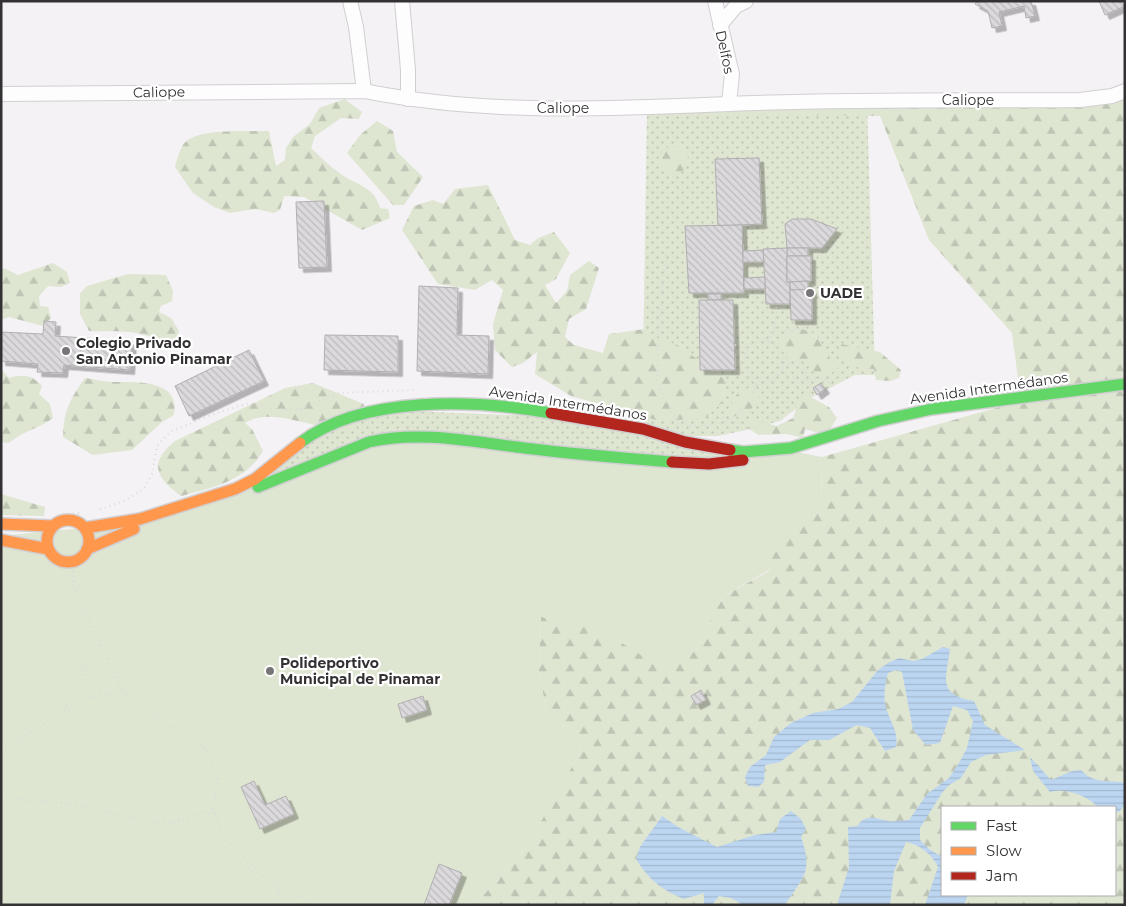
<svg xmlns="http://www.w3.org/2000/svg" width="1126" height="906" font-family="Montserrat,sans-serif">
	<defs>
		<pattern id="grass-dots" width="8" height="8" patternUnits="userSpaceOnUse" patternTransform="scale(1.25)"><rect width="8" height="8" fill="#dee5d1"/><path d="M2 2h.1M6 6h.1" fill="none" stroke="#bfc5b4" stroke-width="1.8" stroke-linecap="round"/></pattern>
		<pattern id="forest-firs" width="22" height="20" patternUnits="userSpaceOnUse" patternTransform="scale(1.25)"><rect width="22" height="20" fill="#dee5d1"/><path d="M5 1l3.5 6h-7zM16 11l3.5 6h-7z" fill="#bfc5b4"/></pattern>
		<pattern id="water-rules" width="6" height="5" patternUnits="userSpaceOnUse" patternTransform="scale(1.25)"><rect width="6" height="5" fill="#bcd6f1"/><path d="M0 2.5h6" fill="none" stroke="#a2b8cf"/></pattern>
		<pattern id="building-back-hatch" width="6" height="6" patternUnits="userSpaceOnUse" patternTransform="scale(1.25)"><rect width="6" height="6" fill="#dbd9db"/><path d="M-1 5l2 2M0 0l6 6M5-1l2 2" fill="none" stroke="#bcbbbc"/></pattern>
		<filter id="shadow"><feDropShadow dx="4.5" dy="4.5" stdDeviation="0" flood-color="#0004"/></filter>
	</defs>
	<rect width="100%" height="100%" fill="#f5f2f5"/>
	<path fill="url(#grass-dots)" d="M867,101L875,375H855L810,398L780,421L751,429L718,436H689L743,460L235,490L308,437L381,410L645,420L639,408L643,367L647,107Z"/>
	<g fill="url(#forest-firs)" fill-rule="evenodd">
		<path d="M1125,88V905H474L524,851L583,747L546,710L539,671L541,616L605,632L667,671L696,650L722,597L769,571L775,544L821,510L822,457L1021,401L1012,333L929,240L880,116L647,113L1112,96ZM942,807H1115V895H942Z"/>
		<path d="M345,99L362,112L359,119L341,118L315,136L311,148C320,156 328,165 338,172C354,185 374,185 380,208L388,209L390,218L362,230L304,197L284,196L280,210L274,213L255,209L230,213L214,207L193,193L175,167C177,160 179,151 183,145C195,127 248,132 269,131L276,166L285,160L286,148L293,137L310,124L319,108Z"/>
		<path d="M377,121L393,131L397,152L423,177L404,205H393L347,153L360,135Z"/>
		<circle cx="674" cy="160" r="14"/>
		<path d="M488,185L515,240L530,245L538,238L554,232L570,253L556,279L545,285L556,303L567,291L570,275L589,261L599,268L586,309L569,319L565,337L574,345L603,353L609,334L645,329L662,341L676,344L726,380V399L705,418L660,421L571,396L535,374L537,352L523,363L512,367L495,350L493,324L503,290L492,280L475,290L438,284L402,230L414,206L433,200L443,204L455,189Z"/>
		<path d="M53,263L67,272L70,283L61,287L48,286L39,296L40,306L48,307L51,318L43,326L9,317L1,320V271L4,268L18,275Z"/>
		<path d="M128,274L166,275L173,291L172,301L161,306L159,312L171,318L179,331L177,337L162,343C141,328 114,332 89,331L80,314V293L87,286Z"/>
		<path d="M799,328L816,334L831,360L839,367L829,375L816,373L800,359L789,361L777,341Z"/>
		<path d="M841,344L880,352L901,370L899,378L890,381L876,380L874,369L859,368L839,357Z"/>
		<path d="M1,369L9,378C23,374 32,375 42,386L39,394L50,404L53,418C39,429 22,431 9,443L1,442Z"/>
		<path d="M85,378C94,379 104,382 113,382C136,382 181,379 174,415L162,422L132,450L93,455L63,437C64,410 70,399 85,378Z"/>
		<path d="M313,383L364,404L361,425C323,439 278,403 245,423L252,429L263,451C246,481 212,488 181,496C157,478 147,464 175,441L285,388Z"/>
		<path d="M749,388L760,399L742,419L726,412L739,391Z"/>
		<path d="M807,395L829,407L837,418L826,435L805,429L803,438L787,434L758,435L747,427L751,419L777,426L793,418L799,400Z"/>
		<path d="M1,494L45,507L44,516L1,515Z"/>
	</g>
	<path fill="#dee5d1" d="M369,443L743,460L792,451L822,457L821,510L776,544L769,570L722,597L696,650L667,672L605,632L541,617L539,671L546,710L583,747L524,851L474,905H1V536L143,522Z"/>
	<g fill="url(#water-rules)">
		<path d="M943,647L950,649C946,680 937,694 974,701L985,725L1025,750L986,755L971,762L961,778L949,785L942,793L920,828V840L929,849L942,857V895H968L964,905H925L938,867C932,854 920,845 906,842L894,871L890,905H837L849,867L848,827L857,826C867,813 875,819 889,821C895,822 903,820 909,820L927,794L949,778L959,763L967,748L973,721L967,710L953,706L940,743L926,745L913,730L902,672L896,670L888,673C885,684 883,697 886,708C890,722 899,732 896,747L885,751L870,728L857,725L829,740H810L780,762L765,765L764,782L758,787L748,786L745,777L750,767L766,755L774,737L791,723L813,713L838,709L852,702L878,670L888,663L899,658L913,661L922,659Z"/>
		<path d="M1030,757L1051,780L1072,771L1081,770C1095,785 1107,779 1125,783V804L1119,812H1115V807H1098C1086,795 1066,788 1050,792L1033,771Z"/>
		<path d="M791,811L801,819L806,829L801,837C813,872 804,876 785,905H743L731,898L719,896L712,905H704V893L684,899C661,889 650,881 636,859L640,847L662,816L678,827L717,847L755,835L776,832L780,819Z"/>
	</g>
	<g fill="url(#building-back-hatch)" stroke="#b1afb1" filter="url(#shadow)">
		<path d="M977,1H1031L1035,16L1026,18L1024,6L999,12L1002,26L992,28L988,11L975,4Z"/>
		<path d="M1099,1H1125V6L1105,15Z"/>
		<path d="M759,158L762,224L718,226L715,159Z"/>
		<path d="M324,201L327,267L299,268L296,202Z"/>
		<path d="M792,219H811L837,229L822,248H787L785,224Z"/>
		<path d="M742,225L744,293H689L685,226Z"/>
		<rect x="787" y="248" width="21" height="8"/>
		<path d="M787,248V282H790V304H766L763,249Z"/>
		<path d="M763,250L764,262H743V251Z"/>
		<path d="M787,256H811V281L787,282Z"/>
		<path d="M765,277V289H744V278Z"/>
		<path d="M808,281V290H790V282Z"/>
		<path d="M419,286L458,288L457,335L489,336L488,374L417,371Z"/>
		<path d="M812,289V320H791L790,290Z"/>
		<rect x="708" y="294" width="13" height="6"/>
		<path d="M699,300H733L735,370H700Z"/>
		<path d="M44,321L56,322L55,336L132,341L130,370L64,365L63,373L37,372L38,364L1,361V332L43,334Z"/>
		<path d="M325,335L398,336V372L324,370Z"/>
		<path d="M249,350L264,381L189,416L175,386Z"/>
		<path d="M821,383L825,389L817,395L813,388Z"/>
		<path d="M701,690L706,700L696,705L691,696Z"/>
		<path d="M423,696L427,710L402,718L398,704Z"/>
		<path d="M254,781L265,805L286,796L294,814L260,829L241,787Z"/>
		<path d="M439,864L462,873L449,905H424Z"/>
	</g>
	<g fill="none" stroke-linecap="round" stroke-linejoin="round">
		<defs>
			<g id="street">
				<path d="M350,1L356,27L364,91"/>
				<path d="M402,1L408,70V99"/>
				<path d="M715,1L732,74L729,104"/>
				<path d="M720,25L736,6L746,1"/>
				<path d="M1,94L364,91C485,115 606,109 729,104C846,99 963,101 1080,100L1112,96L1125,91"/>
			</g>
			<g id="fast">
				<path d="M300,443C363,394 477,400 551,413"/>
				<path d="M730,450L743,452L791,448L878,421L932,409L1125,384"/>
				<path d="M258,487L369,442C419,430 474,442 524,448C573,454 622,458 672,462"/>
			</g>
			<g id="slow">
				<circle cx="68" cy="541" r="21"/>
				<path d="M1,524L52,526"/>
				<path d="M85,528L140,519L235,489L255,479L300,443"/>
				<path d="M1,540L48,549"/>
				<path d="M87,549L134,529"/>
			</g>
			<g id="jam">
				<path d="M551,413L643,429L685,442L730,450"/>
				<path d="M672,462L709,464L743,460"/>
			</g>
		</defs>
		<use href="#street" stroke="#d1cfd1" stroke-width="16"/>
		<use href="#fast" stroke="#d1cfd1" stroke-width="14"/>
		<use href="#slow" stroke="#d1cfd1" stroke-width="14"/>
		<use href="#jam" stroke="#d1cfd1" stroke-width="14"/>
		<g stroke="#dbdadb" stroke-width="2" stroke-dasharray="1 4" stroke-linecap="butt">
			<path d="M666,255L659,323L657,381L672,414L690,426"/>
			<path d="M774,329L786,331L807,328"/>
			<circle cx="764" cy="361" r="20"/>
			<path d="M769,342L775,325L777,304"/>
			<path d="M735,345L748,348"/>
			<path d="M784,362L798,366L805,370L810,379L808,381"/>
			<path d="M782,369L787,376L808,381L813,397"/>
			<path d="M810,379L823,378L833,386"/>
			<path d="M690,426C697,425 705,426 713,425C734,423 752,400 758,381"/>
			<path d="M100,509L124,501L144,489L152,474L157,446L170,432L216,413L250,403L274,409H301L337,393L415,390"/>
			<path d="M63,514L81,513"/>
			<path d="M74,561L73,585L122,691L142,708L190,736L207,751L218,775L213,809L223,836L265,879L315,905"/>
			<path d="M64,712L90,697L122,691"/>
			<path d="M1,751L62,713L81,680L96,638"/>
			<path d="M1,798L77,804L143,821L173,823L213,809"/>
			<path d="M276,905L279,886"/>
		</g>
		<use href="#street" stroke="#fefdfe" stroke-width="14"/>
		<use href="#fast" stroke="#63d668" stroke-width="11"/>
		<use href="#slow" stroke="#ff974d" stroke-width="11"/>
		<use href="#jam" stroke="#b3261e" stroke-width="11"/>
	</g>
	<g fill="#777577" stroke="#fff" stroke-width="2">
		<circle cx="810" cy="293" r="5"/>
		<circle cx="66" cy="351" r="5"/>
		<circle cx="270" cy="671" r="5"/>
	</g>
	<g text-anchor="middle" stroke-width="4.5" stroke-linejoin="round" paint-order="stroke">
		<g font-size="14" fill="#333133" stroke="#fff">
			<text transform="translate(725 52) rotate(78)" y="5">Delfos</text>
			<text transform="translate(159 92) rotate(-1)" y="5">Caliope</text>
			<text x="968" y="105">Caliope</text>
			<text x="563" y="113">Caliope</text>
			<text transform="translate(989 388) rotate(-8)" y="5">Avenida Intermédanos</text>
			<text transform="translate(568 403) rotate(9)" y="5">Avenida Intermédanos</text>
		</g>
		<g font-size="14" font-weight="bold" fill="#333133" stroke="#fff" text-anchor="start">
			<text x="820" y="298">UADE</text>
			<text x="76" y="348">Colegio Privado<tspan x="76" dy="16">San Antonio Pinamar</tspan></text>
			<text x="280" y="668">Polideportivo<tspan x="280" dy="16">Municipal de Pinamar</tspan></text>
		</g>
	</g>
	<rect width="1126" height="906" fill="none" stroke="#333133" stroke-width="5"/>
	<rect x="941" y="806" width="175" height="90" fill="#ffffff" stroke="#adadad"/>
	<rect x="951" y="822" width="25" height="8" fill="#63d668" stroke="#adadad"/>
	<text x="986" y="831" font-size="15" fill="#333133">Fast</text>
	<rect x="951" y="847" width="25" height="8" fill="#ff974d" stroke="#adadad"/>
	<text x="986" y="856" font-size="15" fill="#333133">Slow</text>
	<rect x="951" y="872" width="25" height="8" fill="#b3261e" stroke="#adadad"/>
	<text x="986" y="881" font-size="15" fill="#333133">Jam</text>
</svg>
